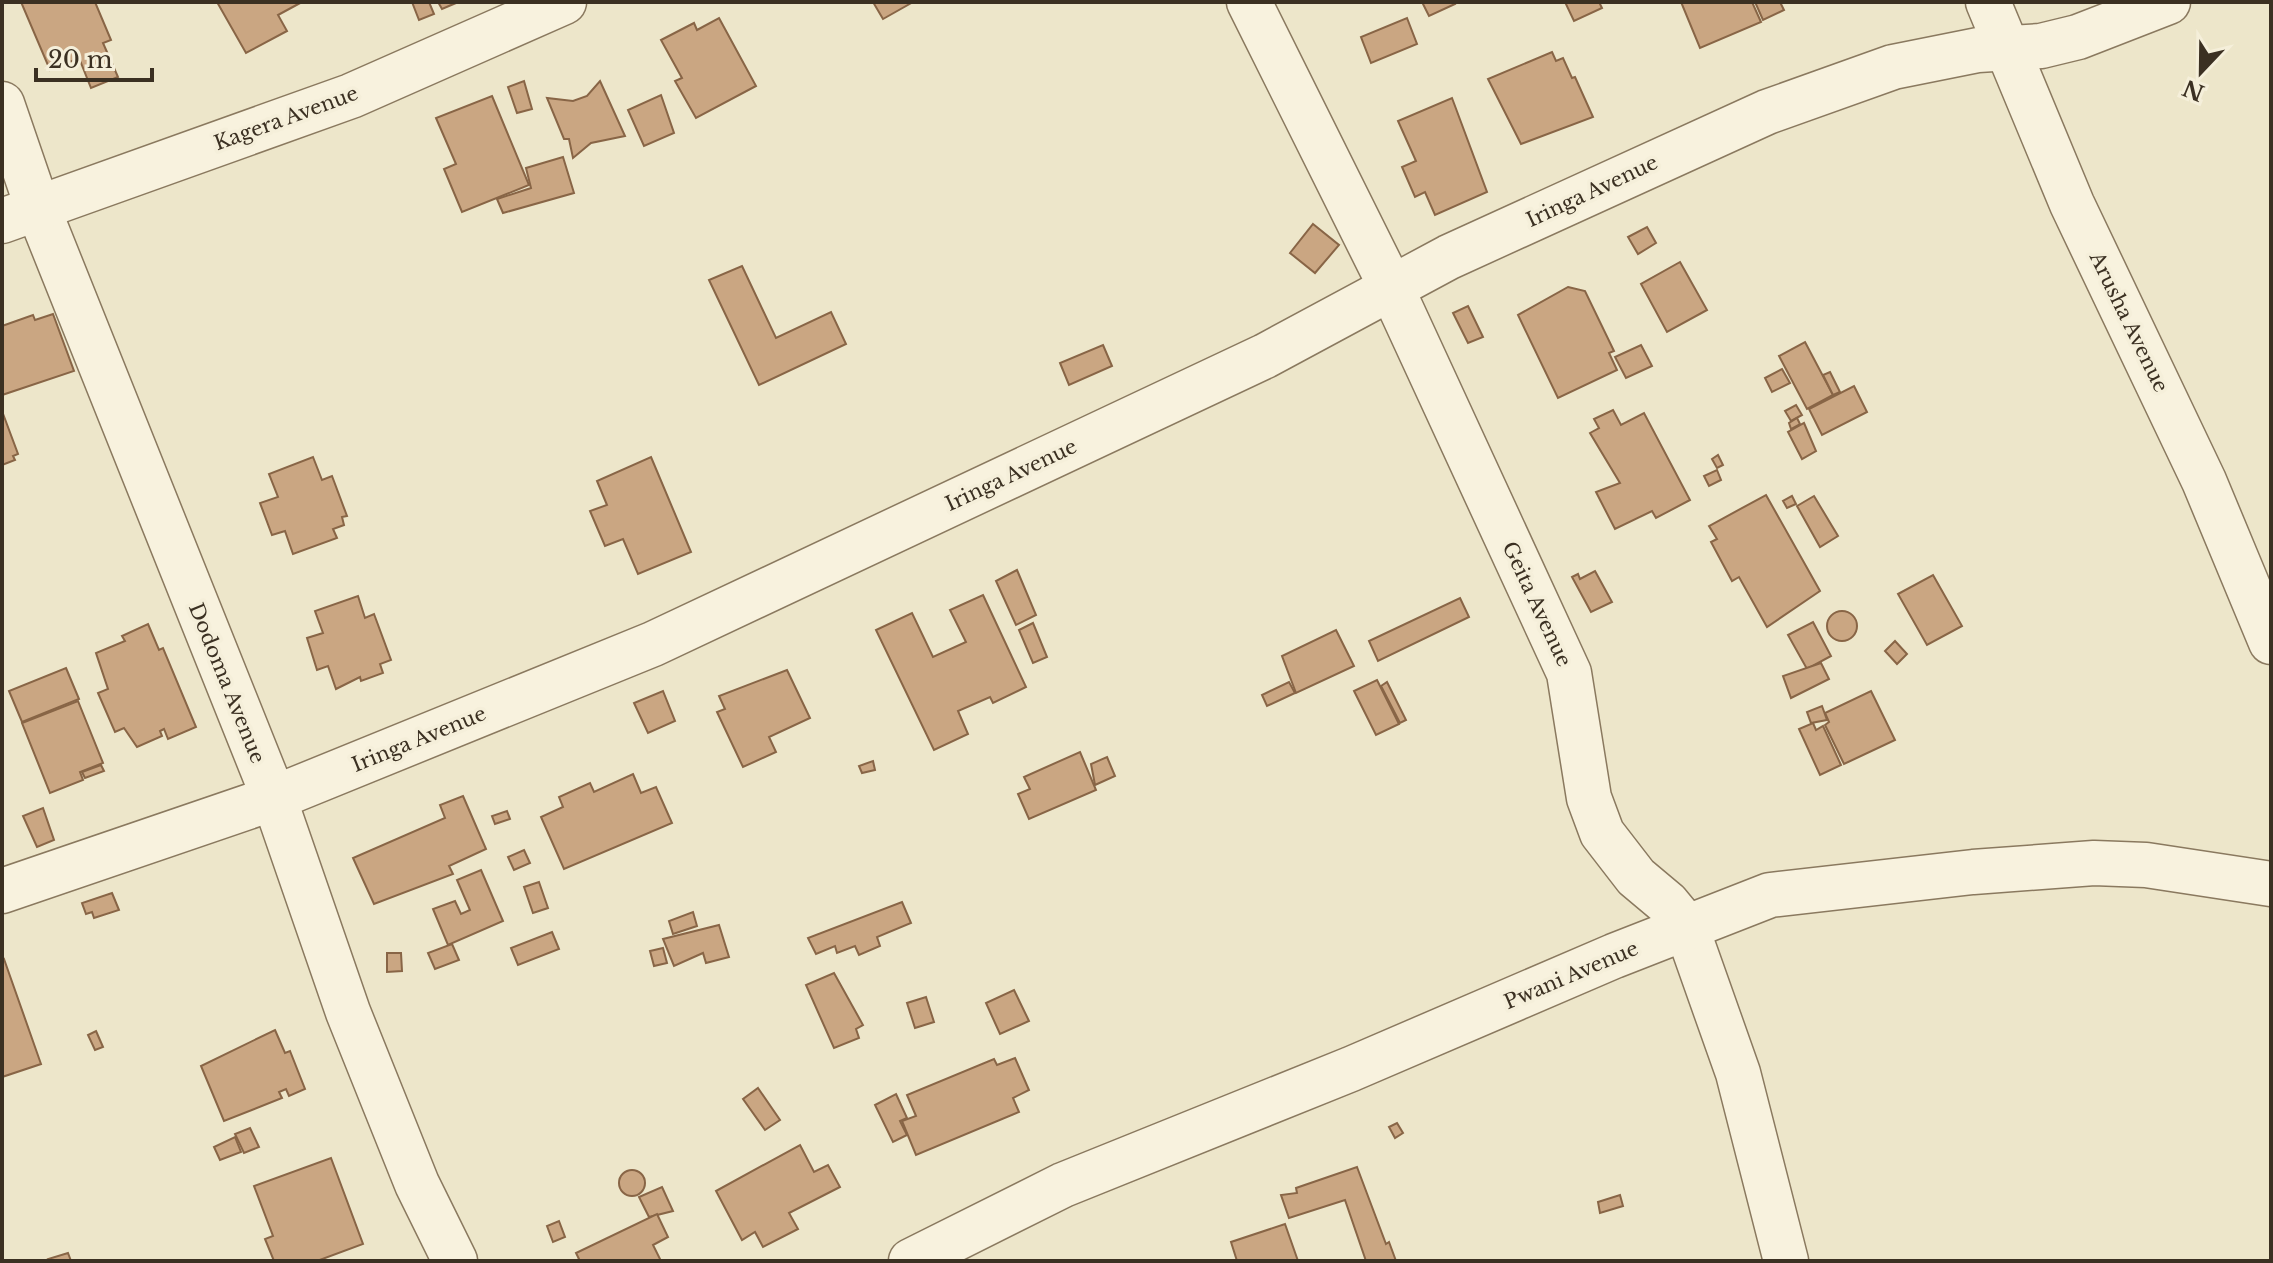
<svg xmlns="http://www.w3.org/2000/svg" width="2273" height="1263" font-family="'Libre Baskerville',serif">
	<rect width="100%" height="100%" fill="#ede6ca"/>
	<g fill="#caa682" stroke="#886546" stroke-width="2">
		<path d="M21,2H95L111,40L103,43L118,77L91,88L79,58L50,70Z"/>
		<path d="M217,2H302L278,15L287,31L246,53Z"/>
		<path d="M412,2H429L434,14L419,20Z"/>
		<path d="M438,2H456V3L442,9Z"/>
		<path d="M873,2H913L883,19Z"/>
		<path d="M1422,2H1454L1455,4L1429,16Z"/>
		<path d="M1565,2H1599L1602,8L1574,21Z"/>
		<path d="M1681,2H1752L1761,22L1700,48Z"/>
		<path d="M1755,2H1780L1784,10L1763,20Z"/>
		<path d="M719,18L756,86L696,118L675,81L682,78L661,40L694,23L697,30Z"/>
		<path d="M1407,18L1417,44L1371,63L1361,37Z"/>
		<path d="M1552,52L1556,61L1563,58L1572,78L1575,77L1593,117L1521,144L1488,79Z"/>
		<path d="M524,81L532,109L517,113L508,87Z"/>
		<path d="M600,81L625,136L591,143L573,158L569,139H564L547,98L573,101L587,96Z"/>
		<path d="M661,95L674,133L644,146L628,110Z"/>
		<path d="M492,96L529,185L462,212L444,169L456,164L436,118Z"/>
		<path d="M1452,98L1487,192L1435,215L1425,192L1415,197L1402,167L1416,161L1398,121Z"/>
		<path d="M563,157L574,193L503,213L497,199L531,188L526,168Z"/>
		<path d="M1313,224L1339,245L1315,273L1290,253Z"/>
		<path d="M1647,227L1656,243L1638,254L1628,237Z"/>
		<path d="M1680,262L1707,310L1667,332L1641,284Z"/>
		<path d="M742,266L776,338L831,312L846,344L759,385L709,280Z"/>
		<path d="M1568,287L1585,291L1614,351L1609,353L1617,370L1558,398L1518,315Z"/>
		<path d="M1468,306L1483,337L1468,343L1453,313Z"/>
		<path d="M53,314L74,371L2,395V326L33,315L35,320Z"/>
		<path d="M1805,342L1833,395L1807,409L1779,356Z"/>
		<path d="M1103,345L1112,366L1069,385L1060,363Z"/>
		<path d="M1641,345L1652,366L1626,378L1615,357Z"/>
		<path d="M1782,369L1790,383L1772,392L1765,378Z"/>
		<path d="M1830,372L1840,392L1833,395L1823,375Z"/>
		<path d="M1854,386L1867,412L1822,435L1809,409Z"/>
		<path d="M1796,405L1802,415L1791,421L1785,411Z"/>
		<path d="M1613,410L1621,425L1644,413L1690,500L1656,518L1652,511L1615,529L1596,492L1620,483L1590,433L1599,428L1594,419Z"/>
		<path d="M2,411L18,454L13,456L15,460L2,465Z"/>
		<path d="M1797,418L1800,424L1791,429L1789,423Z"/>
		<path d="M1804,423L1816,451L1802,459L1788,432Z"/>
		<path d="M1718,455L1723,465L1717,468L1712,459Z"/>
		<path d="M313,457L322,480L332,476L347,516L342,517L344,525L333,529L337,538L293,554L285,531L272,535L260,503L278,497L269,474Z"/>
		<path d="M651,457L691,552L638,574L623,539L605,546L590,511L607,505L597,481Z"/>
		<path d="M1717,470L1721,480L1709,486L1704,476Z"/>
		<path d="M1766,495L1820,591L1767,627L1739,577L1732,581L1711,542L1717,539L1709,526Z"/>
		<path d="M1792,496L1796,504L1787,508L1783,501Z"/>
		<path d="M1814,496L1838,536L1820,547L1797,506Z"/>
		<path d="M1017,570L1036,615L1016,625L996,581Z"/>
		<path d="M1595,571L1612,602L1591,612L1572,577L1578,574L1580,579Z"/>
		<path d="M1933,575L1962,626L1927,645L1898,594Z"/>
		<path d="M983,595L1026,687L993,703L990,697L958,711L968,734L934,750L876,630L912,613L933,657L966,642L950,610Z"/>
		<path d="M358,596L365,618L374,614L391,660L380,664L383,673L361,681L360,677L336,689L328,666L317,670L307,638L323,633L315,611Z"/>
		<path d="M1460,598L1469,617L1378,661L1369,641Z"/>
		<circle cx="1842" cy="626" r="15"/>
		<path d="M1813,622L1831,656L1807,669L1788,635Z"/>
		<path d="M1033,623L1047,657L1033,663L1019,630Z"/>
		<path d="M148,624L159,650L163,648L196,727L168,739L164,729L160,731L162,736L137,747L124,728L115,732L98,693L108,689L96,653L125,641L122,636Z"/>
		<path d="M1336,630L1354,666L1296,693L1282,656Z"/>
		<path d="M1895,641L1907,654L1897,664L1885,651Z"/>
		<path d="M1821,663L1829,679L1791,698L1783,676Z"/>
		<path d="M66,668L79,699L22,722L9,691Z"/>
		<path d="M787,670L810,718L769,737L776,752L743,767L717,712L725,709L719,696Z"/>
		<path d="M1377,680L1399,724L1376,735L1354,691Z"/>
		<path d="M1289,682L1295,693L1267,706L1262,695Z"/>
		<path d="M1387,682L1406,720L1400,723L1381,686Z"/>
		<path d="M663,691L675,721L648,733L634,703Z"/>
		<path d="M1871,691L1895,740L1844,764L1825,725L1829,722L1825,713Z"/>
		<path d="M78,701L103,763L80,772L83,780L50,793L22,723Z"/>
		<path d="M1822,706L1827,720L1811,723L1807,712Z"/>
		<path d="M1813,723L1816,730L1823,726L1841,765L1820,775L1799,729Z"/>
		<path d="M1080,752L1096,790L1029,819L1018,794L1030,789L1024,777Z"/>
		<path d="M1107,757L1115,776L1095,785L1091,764Z"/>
		<path d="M873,761L875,770L862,773L859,766Z"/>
		<path d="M101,765L104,771L85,778L82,772Z"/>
		<path d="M633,774L641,793L656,787L672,823L564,869L541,817L563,807L559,797L590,783L594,792Z"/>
		<path d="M463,796L486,849L449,866L453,874L374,904L353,858L445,818L440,805Z"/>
		<path d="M43,808L54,840L37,847L23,816Z"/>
		<path d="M507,811L510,819L495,824L492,816Z"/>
		<path d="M524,850L530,863L514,870L508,857Z"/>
		<path d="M481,870L503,921L448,945L433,909L455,901L461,914L470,910L457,880Z"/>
		<path d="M539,882L548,908L533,913L524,887Z"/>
		<path d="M112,893L119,910L94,918L92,912L86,914L82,903Z"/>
		<path d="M902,902L911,923L877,937L880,946L859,955L855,946L837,953L835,946L816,954L808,938Z"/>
		<path d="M693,912L697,926L673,934L669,921Z"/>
		<path d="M719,925L729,957L706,963L703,953L674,966L663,939Z"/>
		<path d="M552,932L559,949L518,965L511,948Z"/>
		<path d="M452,944L459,960L435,969L428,953Z"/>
		<path d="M663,948L667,963L654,966L650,951Z"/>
		<path d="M387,953H401L402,971L387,972Z"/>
		<path d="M4,959L41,1064L2,1077V960Z"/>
		<path d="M834,973L863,1025L856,1029L859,1038L834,1048L806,985Z"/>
		<path d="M1014,990L1029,1021L1000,1034L986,1003Z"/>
		<path d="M926,997L934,1022L915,1028L907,1003Z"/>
		<path d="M275,1030L285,1053L290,1051L305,1089L289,1096L286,1089L279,1092L282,1098L224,1121L201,1066Z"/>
		<path d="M96,1031L103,1047L95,1050L88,1035Z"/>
		<path d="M1015,1058L1029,1090L1013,1098L1019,1112L916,1155L902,1121L916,1116L907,1095L994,1059L997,1065Z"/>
		<path d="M758,1088L780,1120L765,1130L743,1099Z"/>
		<path d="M896,1094L907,1118L900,1121L907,1135L893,1142L875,1105Z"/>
		<path d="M1397,1123L1403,1133L1395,1138L1389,1127Z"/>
		<path d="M250,1128L259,1147L244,1153L235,1134Z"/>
		<path d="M235,1137L241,1152L220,1160L214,1147Z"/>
		<path d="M800,1145L814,1172L828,1165L840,1187L789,1213L798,1229L763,1247L755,1232L742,1240L716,1191Z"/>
		<path d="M331,1158L363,1244L317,1261H274L265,1239L273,1236L254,1186Z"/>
		<path d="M1357,1167L1386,1244L1389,1242L1396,1261H1366L1345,1200L1289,1218L1281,1195L1297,1193L1296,1188Z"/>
		<circle cx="632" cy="1183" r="13"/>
		<path d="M662,1187L673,1211L649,1217L639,1197Z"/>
		<path d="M1620,1195L1623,1206L1600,1213L1598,1202Z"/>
		<path d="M657,1214L668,1237L653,1245L661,1261H576L579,1259L576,1253Z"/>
		<path d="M559,1221L565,1237L553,1242L547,1226Z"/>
		<path d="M1285,1224L1298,1261H1237L1231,1242Z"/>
		<path d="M68,1253L71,1261H49L48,1259Z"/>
	</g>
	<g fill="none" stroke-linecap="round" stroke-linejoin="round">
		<defs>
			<g id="street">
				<path d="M1249,2L1391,287L1569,673L1589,798L1602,833L1636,877L1667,903L1686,926L1738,1073L1786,1261"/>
				<path d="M1988,2L2072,204L2204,481L2271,642"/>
				<path d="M2,104L37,206L274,798L348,1012L417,1184L455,1261"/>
				<path d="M2,221L351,96L564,2"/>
				<path d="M2,891L274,798L653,644L1265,356L1449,257L1767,112L1893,67L1978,50L2041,46L2078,37L2168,2"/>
				<path d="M911,1261L1063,1185L1351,1069L1614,956L1770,895L1973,872L2094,863L2146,865L2271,884"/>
			</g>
		</defs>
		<use href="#street" stroke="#8a795f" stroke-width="47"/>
		<use href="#street" stroke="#f8f2de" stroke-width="44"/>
	</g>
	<g text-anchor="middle" stroke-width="7" stroke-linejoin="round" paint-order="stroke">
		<g font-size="20" fill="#3b3022" stroke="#f5efda">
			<text transform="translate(286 118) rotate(-20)" y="7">Kagera Avenue</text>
			<text transform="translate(1592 191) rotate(-25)" y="7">Iringa Avenue</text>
			<text transform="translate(2129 322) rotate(64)" y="7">Arusha Avenue</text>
			<text transform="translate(1011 475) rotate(-25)" y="7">Iringa Avenue</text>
			<text transform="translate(1537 604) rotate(65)" y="7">Geita Avenue</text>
			<text transform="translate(227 683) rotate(68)" y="7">Dodoma Avenue</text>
			<text transform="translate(419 739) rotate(-22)" y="7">Iringa Avenue</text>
			<text transform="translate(1571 975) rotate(-23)" y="7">Pwani Avenue</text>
		</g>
	</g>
	<rect width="2273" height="1263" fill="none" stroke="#3b3022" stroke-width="8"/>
	<g transform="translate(2201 72) rotate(202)" stroke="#f5efda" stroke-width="6" paint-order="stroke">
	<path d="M0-6L14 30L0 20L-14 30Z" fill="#3b3022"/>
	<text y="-12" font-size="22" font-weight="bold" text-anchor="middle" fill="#3b3022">N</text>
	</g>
	<path d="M36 68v12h116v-12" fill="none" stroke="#3b3022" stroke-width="4"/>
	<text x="48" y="68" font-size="24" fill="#3b3022" stroke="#f5efda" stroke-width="6" paint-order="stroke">20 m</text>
</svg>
